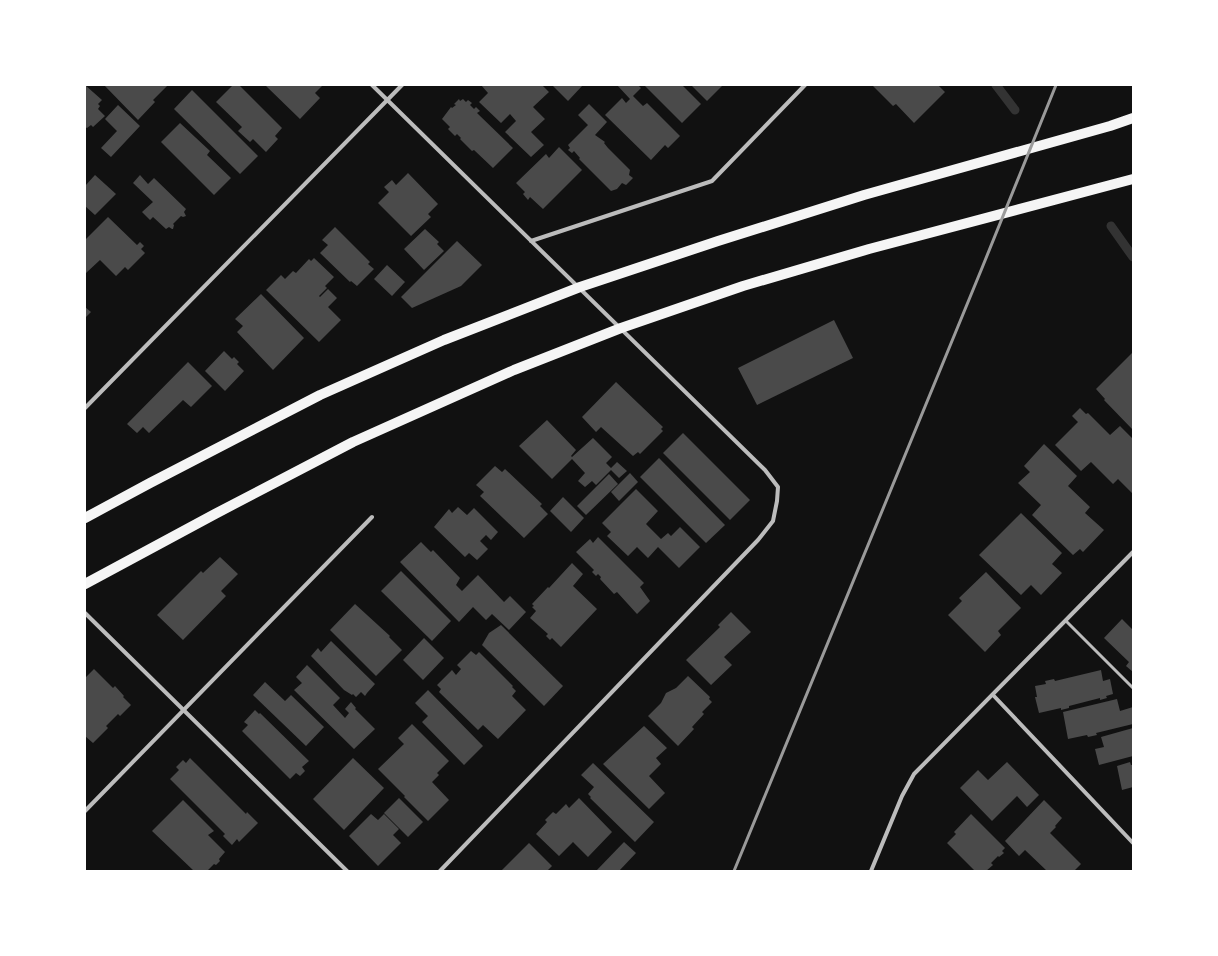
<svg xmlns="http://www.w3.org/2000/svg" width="1218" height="956" font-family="'Roboto Serif',serif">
	<rect width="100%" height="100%" fill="#111"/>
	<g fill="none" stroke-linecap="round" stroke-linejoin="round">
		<g stroke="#333" stroke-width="9">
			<path d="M996,85L1015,110"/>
			<path d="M1111,226L1133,257"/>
		</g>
	</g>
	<g fill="#4a4a4a">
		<path d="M85,85L102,100L98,104L100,106L98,109L105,116L93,127L91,125L87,128L85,127Z"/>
		<path d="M104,85H168L153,100L155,102L138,120Z"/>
		<path d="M233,85H239L282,128L275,136L278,139L266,152L253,139L250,142L238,131L242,127L216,102Z"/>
		<path d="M265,85H323L315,93L320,98L300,119Z"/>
		<path d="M481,85H542L549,92L533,107L545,119L531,132L544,145L531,157L505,132L516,121L510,114L501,123L479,102L488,93Z"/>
		<path d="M552,85H583L568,101Z"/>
		<path d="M617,85H638L641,88L633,96L643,106L647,103L680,136L668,148L665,145L651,160L605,115L622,98L626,103L630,99Z"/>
		<path d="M644,85H682L701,104L682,123Z"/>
		<path d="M691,85H723L707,101Z"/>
		<path d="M874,85H938L945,92L914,123L896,104L893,106L873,86Z"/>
		<path d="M192,90L258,156L240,174L174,109Z"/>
		<path d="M459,99L460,101L463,99L466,102L468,100L472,103L470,105L474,109L476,107L480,111L477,113L513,148L493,168L474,150L472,151L460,139L461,138L457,134L455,136L448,129L450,127L442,119L451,107L452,108L456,105L454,104Z"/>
		<path d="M589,104L607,122L595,135L605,142L604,143L608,148L630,170L629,175L633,178L626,185L622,183L617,189L611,191L579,159L580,158L574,151L572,153L568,150L570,148L568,145L588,125L578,115Z"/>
		<path d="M118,105L140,126L111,157L101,148L117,131L105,119Z"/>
		<path d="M180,123L210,151L207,155L231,178L214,195L161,142Z"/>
		<path d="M559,147L582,170L543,209L530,197L528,200L523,194L525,192L516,183L546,154L549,158Z"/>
		<path d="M408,173L438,204L428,214L431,217L411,236L378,203L389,192L384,187L392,180L396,185Z"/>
		<path d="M95,175L116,194L95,215L85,206V186Z"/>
		<path d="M140,175L148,184L154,178L186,209L184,212L186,216L183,217L181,216L173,224L174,225L173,229H172L169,227L166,229L153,217L150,220L142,212L153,202L133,183Z"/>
		<path d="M108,217L137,245L140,242L144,246L141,249L145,253L128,270L125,267L116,276L100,260L86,273L85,272V240Z"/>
		<path d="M335,227L370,262L368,264L374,269L357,286L351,281L350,282L320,253L328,245L322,240Z"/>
		<path d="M425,229L439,242L437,244L444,251L424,270L404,249Z"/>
		<path d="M457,241L482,265L461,286L412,308L401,297Z"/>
		<path d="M314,258L334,277L325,286L327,288L319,296L320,297L328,289L337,298L328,307L341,320L319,342L266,290L281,275L285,279L293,271L296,273L309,259L311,261Z"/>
		<path d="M387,265L405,282L392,296L374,279Z"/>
		<path d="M261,294L304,338L273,370L237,332L243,326L235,319Z"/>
		<path d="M85,307L91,312L85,318Z"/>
		<path d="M834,320L853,358L757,405L738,368Z"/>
		<path d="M224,351L232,359L234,357L239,362L237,364L244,371L225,391L205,371Z"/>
		<path d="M1133,352V430L1104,400L1105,399L1096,389Z"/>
		<path d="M188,362L212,386L191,407L183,400L149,433L143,427L137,433L127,424Z"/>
		<path d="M616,382L663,427L661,429L663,431L640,454L638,452L633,456L601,427L596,432L582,417Z"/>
		<path d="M1080,408L1086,414L1088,413L1110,435L1120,426L1133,439V494L1118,479L1113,484L1091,462L1081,471L1055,445L1078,422L1072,416Z"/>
		<path d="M547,420L576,450L571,456L572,457L593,438L612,457L606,463L611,468L617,462L627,471L619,478L611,470L596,485L592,481L585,487L578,481L585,473L572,459L552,479L519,446Z"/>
		<path d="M683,433L750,500L730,520L663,453Z"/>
		<path d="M1044,444L1077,476L1068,486L1090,507L1085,513L1104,530L1083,552L1080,549L1073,555L1032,515L1041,505L1018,483L1030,472L1024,466Z"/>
		<path d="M659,458L725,525L706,543L640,477Z"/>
		<path d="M495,466L502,472L505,469L542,504L540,506L548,514L524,538L480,496L484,492L476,485Z"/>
		<path d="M630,473L638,482L619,501L611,492Z"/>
		<path d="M609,474L618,484L586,515L577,506Z"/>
		<path d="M636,489L658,511L646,524L661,539L668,533L671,536L680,527L700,547L679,568L658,547L648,558L637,547L628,556L607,536L611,532L602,523Z"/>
		<path d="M563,497L584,518L571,532L550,511Z"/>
		<path d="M458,507L467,515L474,508L498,532L491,540L486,535L480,541L488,549L477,560L469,553L465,557L434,527L449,509L452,513Z"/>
		<path d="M1021,513L1062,553L1052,564L1062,573L1041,595L1031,585L1021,595L979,555Z"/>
		<path d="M598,537L644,583L640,587L650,601L637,614L617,592L614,594L600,579L601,577L598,574L596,576L592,572L594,570L576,552L590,539L593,543Z"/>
		<path d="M421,542L431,552L433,550L460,578L456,585L462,591L478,575L504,602L510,596L526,612L509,630L492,614L486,620L473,607L459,622L400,562Z"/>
		<path d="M220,557L238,574L221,591L226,596L183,640L157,615L201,571L203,573Z"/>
		<path d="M572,563L583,574L573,586L597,609L561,647L552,638L550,640L546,636L548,634L530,618L536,611L532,607L534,606L532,604L548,587L549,588Z"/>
		<path d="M401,571L451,621L432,641L381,591Z"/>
		<path d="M986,572L1021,608L998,631L1001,635L985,652L948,615L962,601L959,598Z"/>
		<path d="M355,604L390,636L389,637L402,650L376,676L330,630Z"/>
		<path d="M731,612L751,632L724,657L732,665L711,685L686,660L720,627L718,625Z"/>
		<path d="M1122,619L1133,630V672L1126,666L1129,662L1104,638Z"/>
		<path d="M501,625L563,686L544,706L482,645L489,633Z"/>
		<path d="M424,638L444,658L423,680L403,660Z"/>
		<path d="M331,641L375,684L367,693L365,696L361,692L356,697L353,694L352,695L344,690L311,656L318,648L321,652Z"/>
		<path d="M471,651L476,655L479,652L513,686L512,687L516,691L512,696L526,710L498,739L483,725L478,730L439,692L441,689L437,685L452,670L456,675L461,669L457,665Z"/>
		<path d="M307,665L340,698L333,705L345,718L349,713L345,709L351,702L356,708L355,709L375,729L354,749L294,690L302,683L296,677Z"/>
		<path d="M94,669L113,688L115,686L124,696L123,697L131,705L120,716L118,714L106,726L108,728L93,743L85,736V678Z"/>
		<path d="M1101,670L1103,681L1110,679L1113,694L1106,696L1107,698L1100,700V698L1069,706V708L1061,710V708L1039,713L1035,697H1037L1035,686L1046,684L1045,681L1054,679L1055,681Z"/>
		<path d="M688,676L710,697L709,699L712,702L702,712L704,714L692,727L694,729L678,746L648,716L661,703L666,693L676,688Z"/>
		<path d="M265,682L285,701L291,695L324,727L306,746L253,695Z"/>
		<path d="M428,690L483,746L464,765L422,722L428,716L415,703Z"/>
		<path d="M1117,699L1120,711L1133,707V724L1096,733L1097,735L1088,737L1087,735L1068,739L1063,712Z"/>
		<path d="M255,710L259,714L260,713L309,761L302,767L305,771L300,776L296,773L290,779L242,731L248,725L244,722Z"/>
		<path d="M412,724L449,761L437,773L439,775L432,782L449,800L428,821L404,797L405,796L378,769L404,744L398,738Z"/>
		<path d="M644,726L667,748L656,758L661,764L649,776L665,793L649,809L603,764Z"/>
		<path d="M1133,728V756L1099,765L1095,749L1104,747L1101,737Z"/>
		<path d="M190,758L246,814L247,812L258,823L239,842L237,839L232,845L223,836L225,834L170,779L179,770L176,767L183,760L186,763Z"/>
		<path d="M353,758L384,788L344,830L313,799Z"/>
		<path d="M1007,762L1039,795L1027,807L1017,796L992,821L960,788L978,770L988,780Z"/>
		<path d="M1130,762L1131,765H1133V787L1122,790L1117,766Z"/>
		<path d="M593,763L654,822L635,842L590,798L591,797L588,794L594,787L581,775Z"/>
		<path d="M399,798L423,822L408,837L384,813Z"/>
		<path d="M579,798L612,832L588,857L573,842L559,856L536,834L547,822L545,820L553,812L556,814L566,804L569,808Z"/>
		<path d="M183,800L214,831L208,835L225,852L219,859L220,861L216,865L214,864L207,871H194L152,831Z"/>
		<path d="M1044,800L1062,818L1055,826L1056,827L1050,833L1081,864L1074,871H1047L1025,850L1019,856L1005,841Z"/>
		<path d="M371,814L378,820L384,814L399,829L393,835L401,843L378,866L349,836Z"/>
		<path d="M971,814L1005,848L1002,851L1004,853L999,857L998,856L991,863L993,865L986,871H975L947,843L956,834L954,832Z"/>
		<path d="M624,842L636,853L619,871H596Z"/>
		<path d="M529,843L552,866L547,871H501Z"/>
	</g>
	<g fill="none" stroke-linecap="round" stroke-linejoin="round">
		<path stroke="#bcbcbc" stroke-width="3" d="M1066,621L1133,688"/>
		<g stroke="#bcbcbc" stroke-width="4">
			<path d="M372,85L765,470L778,487L777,501L773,521L758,540L440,871"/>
			<path d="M531,241L712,181L805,85"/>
			<path d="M85,408L402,85"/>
			<path d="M85,613L347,871"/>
			<path d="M993,695L1133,843"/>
			<path d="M85,811L372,517"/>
			<path d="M871,871L902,796L914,774L1133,552"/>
		</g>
		<g stroke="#f5f5f5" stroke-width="10">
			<path d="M85,518L150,483L320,395L444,340L580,287L718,241L864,195L1110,126L1133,118"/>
			<path d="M85,584L215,514L353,442L514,370L621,328L743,286L869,249L1133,179"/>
		</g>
		<path stroke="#9a9a9a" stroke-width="3" d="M734,871L982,268L1056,85"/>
	</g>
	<rect width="1218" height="956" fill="none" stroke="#ffffff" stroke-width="172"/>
</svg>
